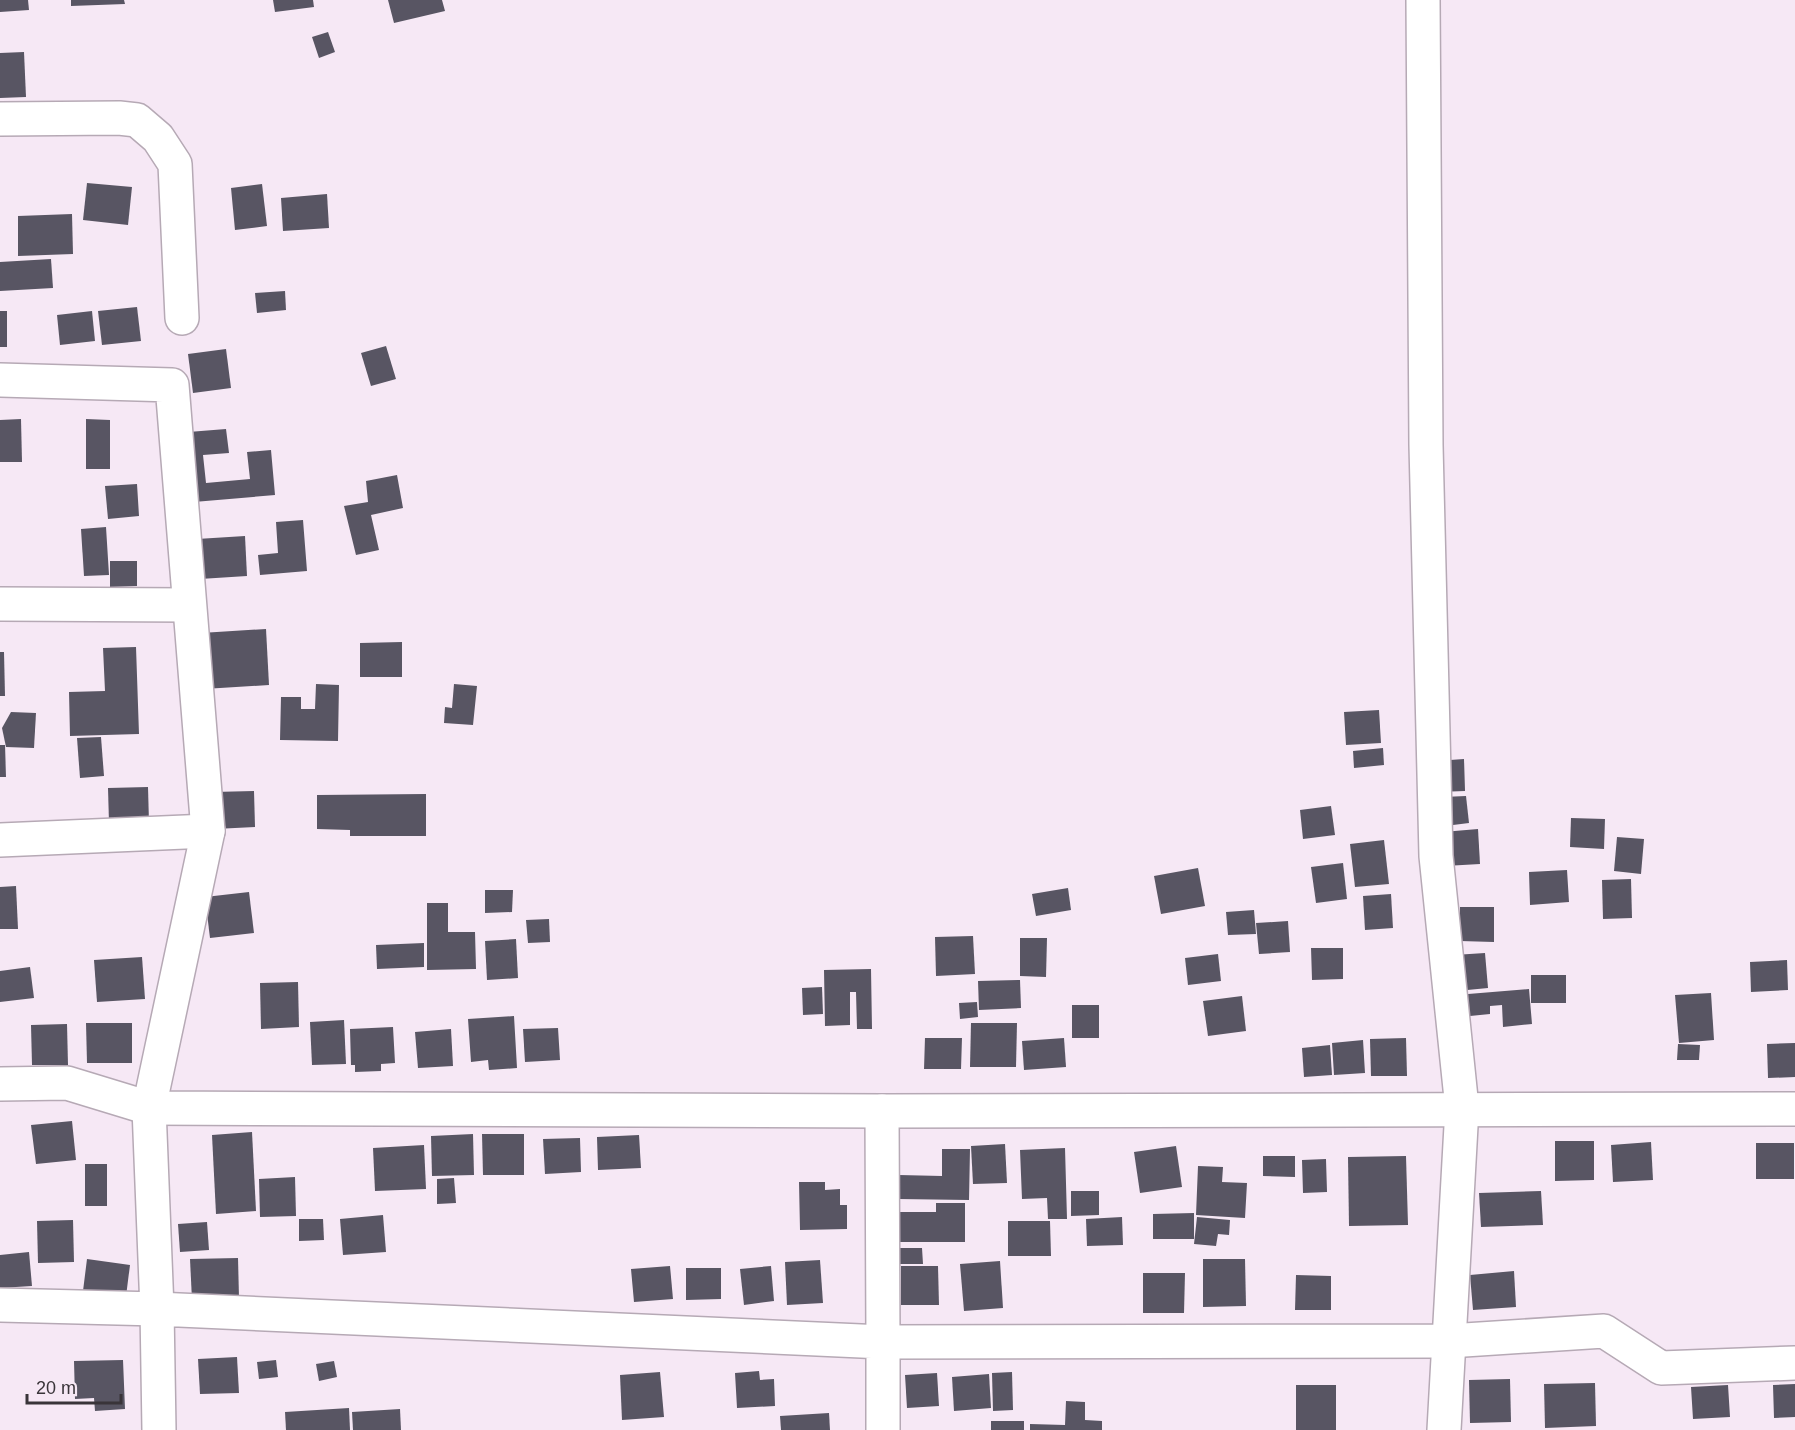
<svg xmlns="http://www.w3.org/2000/svg" width="1795" height="1430" font-family="Arial,sans-serif">
	<rect width="100%" height="100%" fill="#f6e8f5"/>
	<g fill="#585563">
		<path d="M0,0H28L29,10L0,12Z"/>
		<path d="M71,0H124L125,4L71,6Z"/>
		<path d="M273,0H313L314,7L275,12Z"/>
		<path d="M388,0H442L445,11L394,23Z"/>
		<path d="M328,32L335,52L319,58L312,37Z"/>
		<path d="M24,52L26,97L0,98V53Z"/>
		<path d="M87,183L132,187L128,225L83,220Z"/>
		<path d="M262,184L267,226L235,230L231,188Z"/>
		<path d="M327,194L329,228L283,231L281,198Z"/>
		<path d="M72,214L73,254L18,256V216Z"/>
		<path d="M51,259L53,288L0,291V262Z"/>
		<path d="M285,291L286,310L257,313L255,293Z"/>
		<path d="M137,307L141,341L102,345L98,311Z"/>
		<rect x="0" y="311" width="7" height="36"/>
		<path d="M92,311L95,341L60,345L57,315Z"/>
		<path d="M386,346L396,379L371,386L361,353Z"/>
		<path d="M226,349L231,388L193,393L188,354Z"/>
		<path d="M21,419L22,462H0V420Z"/>
		<path d="M86,419L110,420V469H86Z"/>
		<path d="M226,429L229,453L203,455L206,483L250,479L247,452L271,450L275,495L182,503L176,433Z"/>
		<path d="M397,475L403,508L371,515L379,550L356,555L344,506L368,502L366,481Z"/>
		<path d="M137,484L139,516L108,519L105,486Z"/>
		<path d="M303,520L307,571L260,575L258,555L278,553L276,522Z"/>
		<path d="M106,527L109,575L84,576L81,529Z"/>
		<path d="M245,536L247,576L200,579L197,539Z"/>
		<path d="M110,561H137V586L110,587Z"/>
		<path d="M266,629L269,685L204,689L201,633Z"/>
		<path d="M402,642V677H360V643Z"/>
		<path d="M136,647L139,734L70,736L69,692L105,691L103,648Z"/>
		<path d="M0,652H4L5,696H0Z"/>
		<path d="M316,684L339,685L338,741L280,740L281,697H301V709H315Z"/>
		<path d="M454,684L477,686L473,725L444,723L445,707L452,708Z"/>
		<path d="M1379,710L1381,743L1346,745L1344,712Z"/>
		<path d="M11,712L36,713L34,748L6,747L2,728Z"/>
		<path d="M101,737L104,776L80,778L77,738Z"/>
		<path d="M0,745H5L6,777H0Z"/>
		<path d="M1383,748L1384,765L1354,768L1353,751Z"/>
		<path d="M1464,759L1465,791L1438,792L1436,761Z"/>
		<path d="M148,787L149,823H109L108,788Z"/>
		<path d="M254,791L255,827L215,829L213,792Z"/>
		<path d="M426,794V836H350V830L317,829V795Z"/>
		<path d="M1466,796L1469,823L1445,826L1443,797Z"/>
		<path d="M1331,806L1335,835L1303,839L1300,810Z"/>
		<path d="M1571,818L1605,819L1604,849L1570,847Z"/>
		<path d="M1478,829L1480,864L1445,866L1443,832Z"/>
		<path d="M1617,837L1644,839L1641,874L1614,871Z"/>
		<path d="M1384,840L1389,884L1355,887L1350,844Z"/>
		<path d="M1343,863L1347,899L1316,903L1311,867Z"/>
		<path d="M1198,868L1205,906L1161,914L1154,876Z"/>
		<path d="M1567,870L1569,902L1530,905L1529,872Z"/>
		<path d="M1631,879L1632,918L1603,919L1602,880Z"/>
		<path d="M16,886L18,929H0V887Z"/>
		<path d="M1068,888L1071,910L1036,916L1032,894Z"/>
		<path d="M485,890H513L512,912L485,913Z"/>
		<path d="M249,892L254,933L210,938L205,897Z"/>
		<path d="M1391,894L1393,928L1365,930L1363,896Z"/>
		<path d="M427,903H448V932H475L476,969L427,970Z"/>
		<path d="M1460,907H1494V942L1460,941Z"/>
		<path d="M1254,910L1256,934L1228,935L1226,912Z"/>
		<path d="M549,919L550,942L528,943L526,920Z"/>
		<path d="M1288,921L1290,952L1259,954L1256,923Z"/>
		<path d="M973,936L975,974L936,976L935,937Z"/>
		<path d="M1020,938H1047L1046,977L1020,976Z"/>
		<path d="M516,939L518,978L487,980L485,941Z"/>
		<path d="M424,943V967L377,969L376,945Z"/>
		<path d="M1311,948H1343V979L1312,980Z"/>
		<path d="M1485,953L1488,988L1457,991L1454,955Z"/>
		<path d="M1218,954L1221,981L1188,985L1185,958Z"/>
		<path d="M142,957L145,999L97,1002L94,960Z"/>
		<path d="M1787,960L1788,990L1751,992L1750,962Z"/>
		<path d="M30,967L34,998L0,1002V971Z"/>
		<path d="M871,969L872,1029H857L856,992H850V1025L825,1026L824,970Z"/>
		<rect x="1531" y="975" width="35" height="28"/>
		<path d="M1020,980L1021,1008L979,1010L978,981Z"/>
		<path d="M298,982L299,1027L261,1029L260,983Z"/>
		<path d="M822,987L823,1014L803,1015L802,988Z"/>
		<path d="M1529,989L1532,1024L1503,1027L1502,1005L1490,1006V1014L1460,1017L1456,995Z"/>
		<path d="M1711,993L1714,1040L1679,1043L1675,995Z"/>
		<path d="M1242,996L1246,1031L1208,1036L1203,1001Z"/>
		<path d="M977,1002L978,1017L960,1019L959,1003Z"/>
		<rect x="1072" y="1005" width="27" height="33"/>
		<path d="M514,1016L517,1068L489,1070L488,1060L471,1062L468,1019Z"/>
		<path d="M344,1020L346,1064L312,1065L310,1022Z"/>
		<path d="M86,1023H132V1063H87Z"/>
		<path d="M971,1023H1017L1016,1067H970Z"/>
		<path d="M67,1024L68,1065H32L31,1025Z"/>
		<path d="M393,1027L395,1063L381,1064V1071L355,1072V1065H351L350,1029Z"/>
		<path d="M558,1028L560,1060L525,1062L523,1029Z"/>
		<path d="M451,1029L453,1066L418,1068L415,1032Z"/>
		<path d="M925,1038H962L961,1069H924Z"/>
		<path d="M1064,1038L1066,1067L1024,1070L1022,1041Z"/>
		<path d="M1406,1038L1407,1076H1371L1370,1039Z"/>
		<path d="M1363,1040L1365,1073L1334,1075L1332,1043Z"/>
		<path d="M1795,1043V1077L1768,1078L1767,1044Z"/>
		<path d="M1678,1044L1700,1045L1699,1060H1677Z"/>
		<path d="M1330,1045L1332,1075L1304,1077L1302,1048Z"/>
		<path d="M72,1121L76,1160L36,1164L31,1125Z"/>
		<path d="M252,1132L256,1211L216,1214L212,1135Z"/>
		<path d="M473,1134L474,1175L432,1176L431,1136Z"/>
		<path d="M482,1134H524V1175H483Z"/>
		<path d="M639,1135L641,1168L598,1170L597,1137Z"/>
		<path d="M580,1138L581,1172L545,1174L543,1139Z"/>
		<path d="M1555,1141H1594V1180L1555,1181Z"/>
		<path d="M1651,1142L1653,1180L1613,1182L1611,1145Z"/>
		<rect x="1756" y="1143" width="38" height="36"/>
		<path d="M1005,1144L1007,1183L973,1184L971,1146Z"/>
		<path d="M424,1145L426,1189L375,1191L373,1148Z"/>
		<path d="M1176,1146L1182,1187L1140,1193L1134,1152Z"/>
		<path d="M1065,1148L1067,1219H1048L1047,1198L1022,1199L1020,1150Z"/>
		<path d="M942,1149H970L969,1200L898,1199L899,1175L942,1176Z"/>
		<path d="M1263,1156H1295V1177L1263,1176Z"/>
		<path d="M1406,1156L1408,1225L1349,1226L1348,1157Z"/>
		<path d="M1326,1159L1327,1192L1303,1193L1302,1160Z"/>
		<rect x="85" y="1164" width="22" height="42"/>
		<path d="M1198,1166L1223,1167L1222,1182L1247,1183L1245,1218L1196,1215Z"/>
		<path d="M295,1177L296,1216L260,1217L259,1179Z"/>
		<path d="M454,1178L456,1203L437,1204V1179Z"/>
		<path d="M799,1182H825V1190L840,1189V1205H847V1229L800,1230Z"/>
		<path d="M1071,1191H1099V1215L1071,1216Z"/>
		<path d="M1541,1191L1543,1225L1481,1227L1479,1193Z"/>
		<path d="M936,1203H965V1242H887V1212H936Z"/>
		<path d="M1194,1213V1239H1153V1214Z"/>
		<path d="M383,1215L386,1252L343,1255L340,1219Z"/>
		<path d="M1122,1217L1123,1245L1087,1246L1086,1219Z"/>
		<path d="M1197,1217L1230,1220L1229,1235L1218,1234L1216,1246L1194,1244Z"/>
		<path d="M299,1219H323L324,1240L299,1241Z"/>
		<path d="M73,1220L74,1262L38,1263L37,1221Z"/>
		<path d="M1008,1221H1050L1051,1256H1008Z"/>
		<path d="M207,1222L209,1250L180,1252L178,1224Z"/>
		<path d="M890,1248H922L923,1264H890Z"/>
		<path d="M29,1252L32,1286L0,1288V1255Z"/>
		<path d="M238,1258L239,1298L192,1300L190,1259Z"/>
		<path d="M87,1259L130,1265L125,1304L82,1299Z"/>
		<path d="M1203,1259H1245L1246,1306L1203,1307Z"/>
		<path d="M820,1260L823,1303L787,1305L785,1262Z"/>
		<path d="M1000,1261L1003,1308L964,1311L960,1264Z"/>
		<path d="M670,1266L673,1299L634,1302L631,1269Z"/>
		<path d="M771,1266L774,1301L744,1305L740,1269Z"/>
		<path d="M901,1266H938L939,1305H901Z"/>
		<path d="M686,1268H721V1299L686,1300Z"/>
		<path d="M1514,1271L1516,1307L1473,1310L1470,1275Z"/>
		<path d="M1143,1273H1185L1184,1313H1143Z"/>
		<path d="M1296,1275L1331,1276V1310H1295Z"/>
		<path d="M237,1357L239,1393L200,1394L198,1359Z"/>
		<path d="M123,1360L125,1409L95,1411L94,1398L75,1399L74,1361Z"/>
		<path d="M276,1360L278,1377L259,1379L257,1362Z"/>
		<path d="M334,1361L337,1377L319,1381L316,1364Z"/>
		<path d="M759,1371L760,1380L774,1379L775,1406L737,1408L735,1373Z"/>
		<path d="M660,1372L664,1417L622,1420L620,1375Z"/>
		<path d="M1012,1372L1013,1410L993,1411L992,1373Z"/>
		<path d="M937,1373L939,1406L907,1408L905,1375Z"/>
		<path d="M989,1374L991,1408L954,1411L952,1377Z"/>
		<path d="M1510,1379L1511,1422L1470,1423L1469,1380Z"/>
		<path d="M1595,1383L1596,1426L1545,1428L1544,1384Z"/>
		<path d="M1795,1384V1417L1774,1418L1773,1385Z"/>
		<rect x="1296" y="1385" width="40" height="45"/>
		<path d="M1728,1385L1730,1417L1693,1419L1691,1387Z"/>
		<path d="M1066,1401L1085,1402V1420L1102,1421V1430H1030V1424L1065,1425Z"/>
		<path d="M349,1408L350,1430H286L285,1412Z"/>
		<path d="M400,1409L401,1430H353L352,1412Z"/>
		<path d="M829,1413L830,1430H781L780,1416Z"/>
		<rect x="991" y="1421" width="33" height="9"/>
	</g>
	<g fill="none" stroke-linecap="round" stroke-linejoin="round">
		<defs>
			<g id="street">
				<path d="M1423,0L1426,445L1436,856L1462,1108L1444,1430"/>
				<path d="M0,119L119,118L137,120L158,138L175,164L182,318"/>
				<path d="M0,380L172,385L208,831L149,1108L157,1309L0,1305"/>
				<path d="M0,604L189,605"/>
				<path d="M0,840L208,831"/>
				<path d="M0,1084L67,1083L149,1108L882,1111"/>
				<path d="M1795,1109L882,1111L883,1342L1449,1341L1604,1331L1661,1368L1795,1363"/>
				<path d="M159,1430L157,1309L883,1342V1430"/>
			</g>
		</defs>
		<use href="#street" stroke="#b6a9b5" stroke-width="36"/>
		<use href="#street" stroke="#fff" stroke-width="33"/>
	</g>
	<path d="M27 1394v9h94v-9" fill="none" stroke="#393439" stroke-width="3"/>
	<text x="36" y="1394" font-size="18" fill="#393439" stroke="#f6e8f5" stroke-width="4.5" paint-order="stroke">20 m</text>
</svg>
